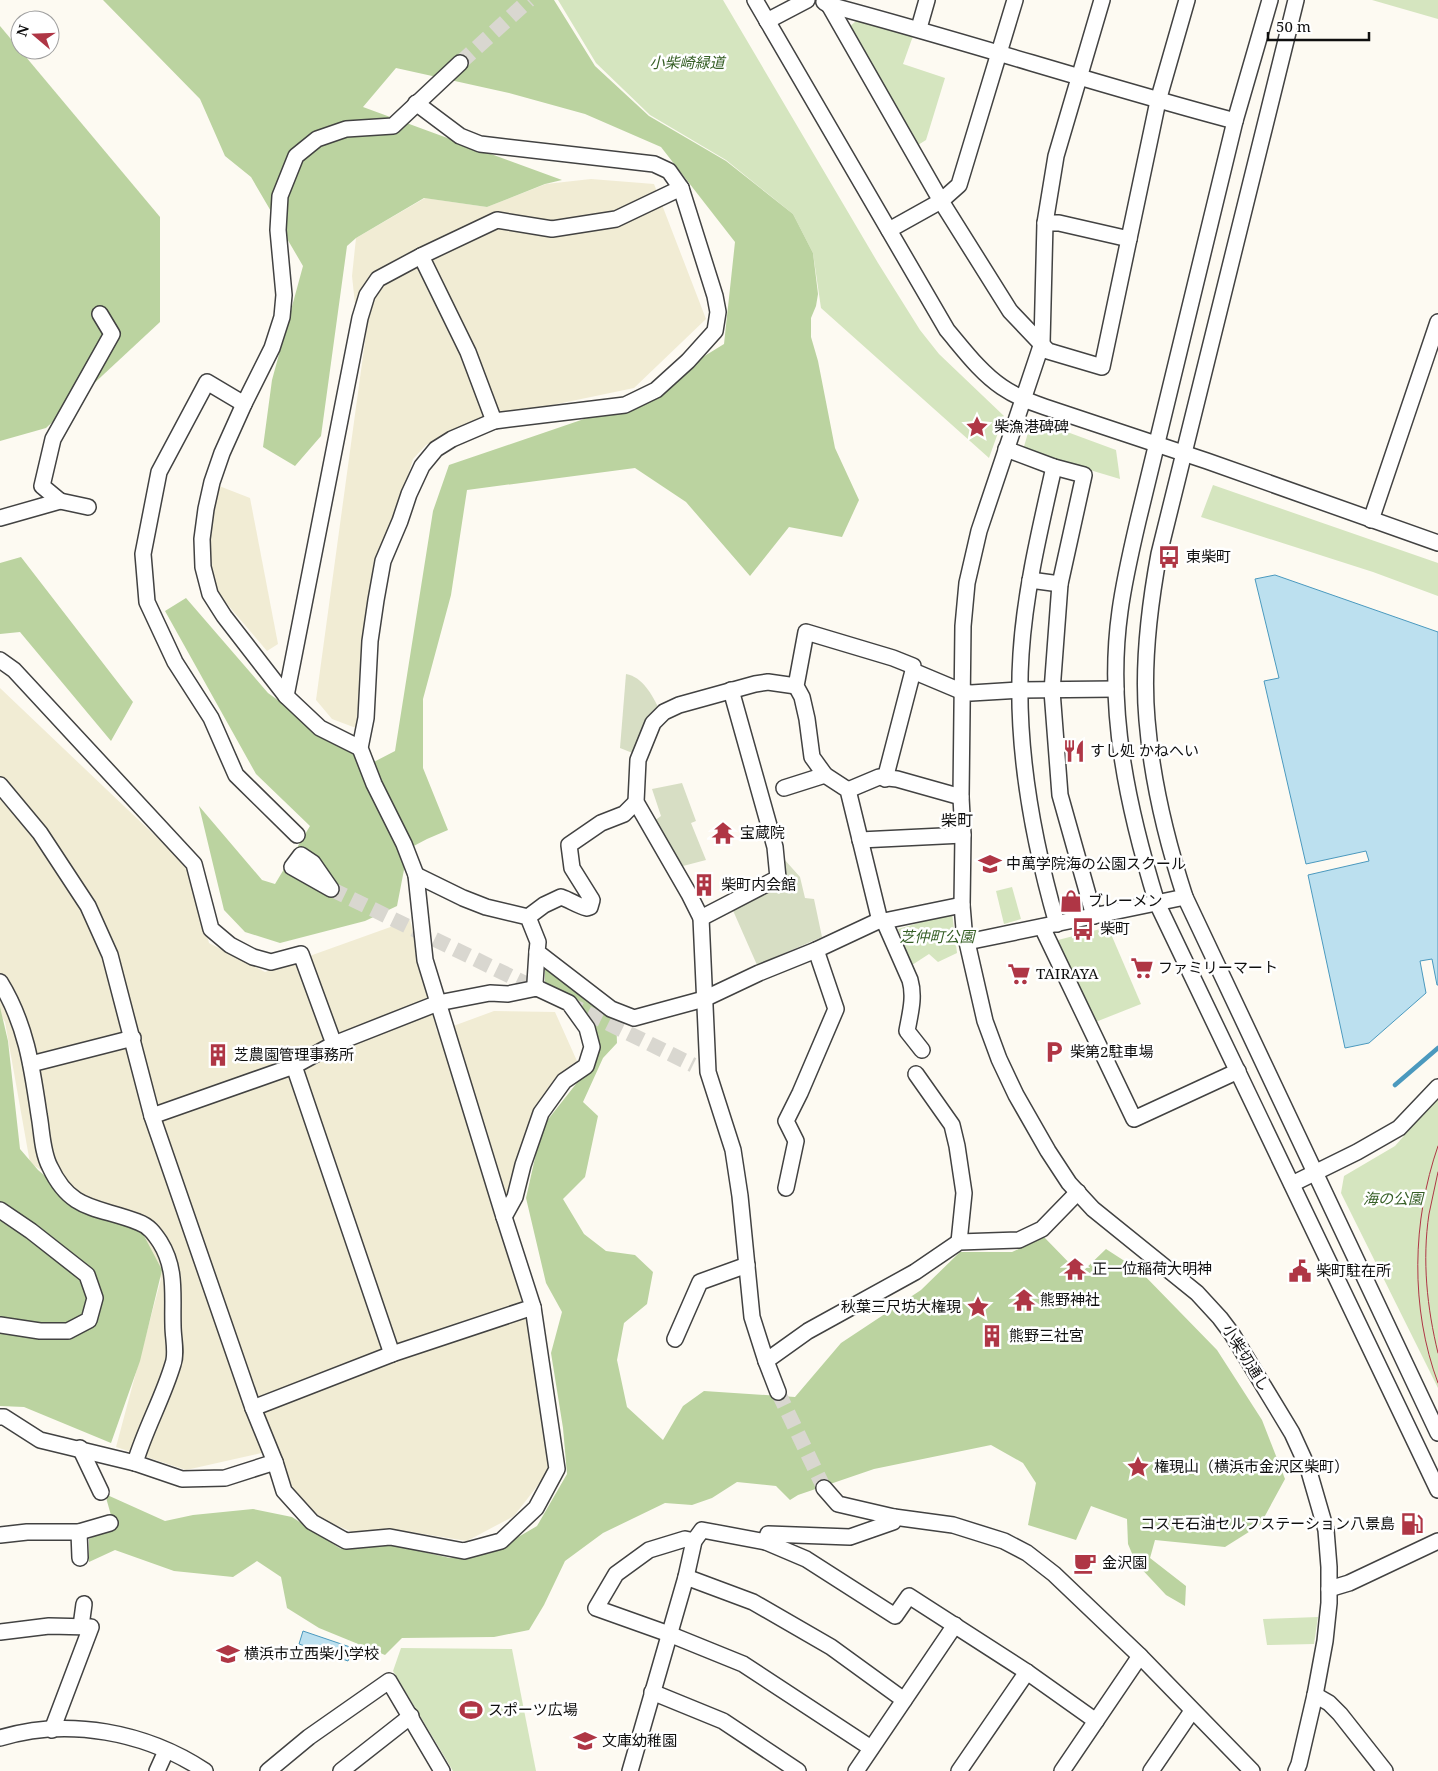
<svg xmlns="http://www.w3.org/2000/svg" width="1438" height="1771" font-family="'Noto Serif','Noto Sans JP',serif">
	<rect width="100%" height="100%" fill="#fdfaf2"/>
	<g fill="#f1ecd4">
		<path d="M591,179L654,184L706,319L634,388L519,412L441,438L426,445L413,459L390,535L374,560L366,624L356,728L332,719L316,700L369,312L355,304L352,276L356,238L425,198L487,207L546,184Z"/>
		<path d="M214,484L250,498L278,644L267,651L221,597L202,567Z"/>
		<path d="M0,688L189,868L209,943L265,972L410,920L437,1032L494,1011L555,1012L577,1061L533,1111L499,1224L532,1335L552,1467L514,1516L467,1541L398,1530L352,1532L289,1505L266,1452L186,1470L116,1447L161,1279L140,1223L89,1200L30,1163L5,1022L0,1014Z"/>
	</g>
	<g fill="#d5e5bf">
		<path d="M558,0H723L878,263L920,330L939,354L1004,416L989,458L821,308L813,253L793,214L726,160L650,115L596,63Z"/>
		<path d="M1372,0H1438V19Z"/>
		<path d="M861,17L913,36L903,64L945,78L926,140L918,145L849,27Z"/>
		<path d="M1032,419L1116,450L1120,479L1023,450Z"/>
		<path d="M1213,485L1438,563V596L1373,572L1201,517Z"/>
		<path d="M1012,887L1021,919L1004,924L996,891Z"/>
		<path d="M952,913L957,953L938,962L929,954L912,965L898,929Z"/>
		<path d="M1108,927L1141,1004L1093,1023L1058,940Z"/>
		<path d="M1438,1097V1388L1341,1193L1344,1176L1395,1146Z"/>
		<path d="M1318,1617L1314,1644L1267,1645L1263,1619Z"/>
		<path d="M401,1648L512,1649L536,1771H453L393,1671Z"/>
	</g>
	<g fill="#bbd3a0">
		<path d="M103,0H554L595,66L649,116L726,161L793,214L813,253L818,294L816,306L811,318V337L818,361L835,448L859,500L842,537L789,527L750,576L686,502L635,468L467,490L451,595L423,699V768L448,830L427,839L408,849L397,906L365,921L280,943L245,932L224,910L199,806L262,880L275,884L310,826L256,774L165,611L186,598L268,693L368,765L395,751L433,511L449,465L625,405L724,344L735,242L661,147L585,114L509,93L396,68L363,107L562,180L545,184L487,207L424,198L356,238L347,246L321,436L295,466L263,447L272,380L303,266L251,177L225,156L200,99Z"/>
		<path d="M0,26L160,217V322L46,428L0,441Z"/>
		<path d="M21,557L133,702L111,741L20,632L0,634V563Z"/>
		<path d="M545,967L616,1014L617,1043L603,1058L583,1102L598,1116L585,1177L563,1199L584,1234L606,1251L635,1255L653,1272L647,1304L624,1323L617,1360L627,1407L663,1440L683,1406L704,1391L795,1397L841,1343L921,1290L960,1252H1012L1044,1237L1080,1274L1106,1249L1140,1271L1217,1350L1262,1420L1285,1479L1260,1525L1225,1547L1155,1540L1150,1558L1186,1586L1185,1606L1166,1595L1136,1563L1128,1544L1127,1519L1091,1506L1076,1540L1028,1525L1036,1483L1023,1463L991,1445L874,1469L798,1495L790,1500L776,1486L737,1482L712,1498L692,1505L665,1503L603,1533L565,1561L544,1605L529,1630L494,1637L402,1638L385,1655L319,1628L287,1608L281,1577L257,1561L233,1577L174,1571L115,1550L89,1562V1539L114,1526L105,1494L165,1521L193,1515L253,1509L292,1517L341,1549L383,1543L450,1558L491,1553L537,1526L567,1474L563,1428L551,1353L562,1312L546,1283L526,1198L542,1127L591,1065L598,1041L585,1010L545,988Z"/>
		<path d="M0,1007L8,1041L20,1149L38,1170L70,1197L140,1228L162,1270L140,1361L111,1443L24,1407L0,1406Z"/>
	</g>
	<g fill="#d7dec4">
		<path d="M626,674C643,677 652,695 659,709L635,754L620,748Z"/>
		<path d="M682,783L696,821L691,823L706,860L683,866L654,821L661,816L652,789Z"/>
		<path d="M784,859L800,877L805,898L814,899L822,937L757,965L731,906L781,879V860Z"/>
	</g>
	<g fill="#bce0ef" stroke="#4b99be">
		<path d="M1275,575L1438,632V985H1437L1432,959L1420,961L1426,993L1369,1043L1345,1048L1308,875L1369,861L1366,851L1306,864L1264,681L1279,678L1255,579Z"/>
		<path d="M303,1631L353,1648L348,1661L299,1644Z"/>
	</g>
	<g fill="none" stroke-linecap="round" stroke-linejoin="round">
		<path stroke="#4b99be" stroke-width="4.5" d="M1395,1085L1438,1048"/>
		<g stroke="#d9d7d0" stroke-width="15" stroke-dasharray="15 8" stroke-linecap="butt">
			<path d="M460,63L529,0"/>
			<path d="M331,889L541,991"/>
			<path d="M567,1003L693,1065"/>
			<path d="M778,1392L824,1488"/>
		</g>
		<defs>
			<g id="minor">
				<path d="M755,0L947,330C964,350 980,372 1002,387C1015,396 1030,402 1045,407L1207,461L1438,543"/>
				<path d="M1102,0L1056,156L1045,223L1042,343L979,531L967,583L963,626L961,797L963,835L962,905L964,929L985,1021L999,1059L1016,1095L1048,1151L1069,1183L1093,1209L1197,1293L1220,1318L1232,1334L1292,1433L1308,1468L1326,1530L1329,1567V1603L1325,1641L1315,1695L1299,1764L1296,1771"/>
				<path d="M1270,0L1235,121L1138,521C1131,551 1124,581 1120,611C1106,710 1128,809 1157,903L1438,1490"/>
				<path d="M1296,0L1159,554C1149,608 1142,664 1147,720C1152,781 1166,839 1185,897L1438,1433"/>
				<path d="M824,2L829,5C965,41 1099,85 1235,121"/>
				<path d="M829,5L941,201L1010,311L1048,351L1102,367L1158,101L1187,0"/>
				<path d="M767,21L807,0"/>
				<path d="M919,28L927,0"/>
				<path d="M1045,223H1059L1129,239"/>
				<path d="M889,230L941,201L959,185L1015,0"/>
				<path d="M421,256L468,352L494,421"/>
				<path d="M244,404L207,382L159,472L143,554L147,602L175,662L211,718L236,775L297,835"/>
				<path d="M1006,449L1054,467L1084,475L1060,584L1052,691L1060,795L1094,916"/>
				<path d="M1054,467C1040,529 1025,591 1021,654C1015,745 1032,837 1057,924"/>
				<path d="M60,501L42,486L53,439L112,334L100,314"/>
				<path d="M0,518L60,501L88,507"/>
				<path d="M1371,520L1438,322"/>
				<path d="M1030,580L1060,584"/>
				<path d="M0,660L14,670L194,864L211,929L230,945L253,957L271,962L301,954L334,1044"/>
				<path d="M286,696L360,318L367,295L378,279L421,256L497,220L552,229L616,219L681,188"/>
				<path d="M360,748L320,728L286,696L224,616L210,594L203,567L202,539L206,509L212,482L222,453L244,404L272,348L282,317L284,295L278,230L280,196L296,156L317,139L346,129L393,126L460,63"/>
				<path d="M885,779L913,671"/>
				<path d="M0,785L40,833L88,906L110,955L152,1116L253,1408L275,1462L284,1491L312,1522L346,1541L390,1537L464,1551L501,1541L536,1508L557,1469L533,1307"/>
				<path d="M784,788L825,775"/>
				<path d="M848,790L879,777L897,779L961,797"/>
				<path d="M860,840L963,835"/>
				<path d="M301,855L313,863L331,889L292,867Z"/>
				<path d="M416,875L463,898L486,907L528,917L538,942L537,952L611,1009L634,1018L704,999L759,973L816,950L878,921H884L962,905"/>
				<path d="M528,917L544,905L561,897C570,900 578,906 587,908L590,907L592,900L572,868L569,845L601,823L624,814L636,802"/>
				<path d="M701,918L778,878L775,847L731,690"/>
				<path d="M1042,927L1134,1119L1238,1071"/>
				<path d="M967,942L1185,897"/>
				<path d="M537,952L535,983L537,988"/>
				<path d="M0,982C26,1024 32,1067 39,1115C42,1131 42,1152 50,1167C71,1212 97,1206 138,1222C149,1226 154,1233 160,1242C177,1269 172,1296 173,1326C173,1338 177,1353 173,1364C163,1398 145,1429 135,1463L182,1479L225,1478L275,1462"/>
				<path d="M922,1050L907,1031C910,1014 915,997 910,980L884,921L879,917L848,790L825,775L812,757L807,719L802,697L796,686L806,632L893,658L913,666V671L963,692L971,693L1020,690L1116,689"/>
				<path d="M31,1064L133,1038"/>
				<path d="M294,1066L392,1354"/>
				<path d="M916,1074L952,1125L957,1146L964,1193L959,1242"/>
				<path d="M152,1116L294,1066L334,1044L438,1003L490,993L508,994L537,988L569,1003L587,1028L592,1047L586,1066L564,1081L541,1113L523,1165L515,1197L504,1217"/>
				<path d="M1292,1184L1357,1152L1399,1128L1438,1087"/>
				<path d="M786,1188L796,1141L786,1121L800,1093L836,1009L816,950"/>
				<path d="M0,1210L31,1231L87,1275L95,1298L89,1320L68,1331H40L0,1325"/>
				<path d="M675,1339L700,1282L747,1265"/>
				<path d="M766,1361L808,1331L915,1272L959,1242L1019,1240L1042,1229L1078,1192"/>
				<path d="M778,1392L766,1361L752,1317L740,1196L733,1150L708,1072L701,918L689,894L636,802L638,760L653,723L664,712L679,705L755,684L768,682L796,686"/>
				<path d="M253,1408L392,1354L533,1307L504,1217L425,960L416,875L404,844L374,784L360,748L366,718L370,641L376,600L383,561L400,521L409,494L422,466L436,449L452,439L494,421L625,405L656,390L688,361L715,331L718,312L715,296L681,188L669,171L654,164L480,144L460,136L416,103"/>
				<path d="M0,1417H4L40,1440L135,1463"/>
				<path d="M80,1448L101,1492"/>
				<path d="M824,1488L838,1504L894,1517L953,1525L1004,1541L1027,1553L1054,1574L1140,1656L1252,1771"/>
				<path d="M79,1532L80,1558"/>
				<path d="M0,1535L27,1532H79L110,1523"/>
				<path d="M694,1541L685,1539L649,1550L616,1574L596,1608L669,1634L743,1664L871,1748"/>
				<path d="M766,1542L806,1559L895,1616L909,1596L1027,1672L1096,1721"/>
				<path d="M686,1577L753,1602L831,1647L904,1700"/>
				<path d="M1329,1589L1349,1583L1438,1541"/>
				<path d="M81,1626L84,1604"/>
				<path d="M0,1632L49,1626L91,1627L52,1730"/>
				<path d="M652,1692L723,1721L798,1771"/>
				<path d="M1315,1695L1329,1703L1340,1714L1385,1771"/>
				<path d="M0,1738C68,1717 146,1732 205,1771"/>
				<path d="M157,1771L166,1751"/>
				<path d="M268,1771L309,1737L389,1681L442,1771"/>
				<path d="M341,1771L411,1716"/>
				<path d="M630,1771L686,1577L694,1541L702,1530L766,1542L768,1534L850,1537L893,1522L894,1517"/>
				<path d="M856,1771L955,1625"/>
				<path d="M959,1771L1027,1672"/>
				<path d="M1062,1771L1140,1656"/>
				<path d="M1151,1771L1192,1711"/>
			</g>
		</defs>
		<use href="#minor" stroke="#424242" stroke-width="18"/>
		<use href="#minor" stroke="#fff" stroke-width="15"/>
		<g stroke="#af3645" stroke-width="1">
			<path d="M1438,1146C1412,1221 1410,1308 1438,1383"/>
			<path d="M1438,1172C1435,1186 1432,1200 1429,1214C1422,1260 1427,1308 1438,1353"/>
		</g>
	</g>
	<defs>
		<symbol id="sight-bare" viewBox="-9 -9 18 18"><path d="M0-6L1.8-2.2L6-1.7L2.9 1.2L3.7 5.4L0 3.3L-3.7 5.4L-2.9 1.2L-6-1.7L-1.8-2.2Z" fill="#af3645" stroke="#fff" stroke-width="2.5" paint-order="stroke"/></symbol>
		<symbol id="bus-bare" viewBox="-9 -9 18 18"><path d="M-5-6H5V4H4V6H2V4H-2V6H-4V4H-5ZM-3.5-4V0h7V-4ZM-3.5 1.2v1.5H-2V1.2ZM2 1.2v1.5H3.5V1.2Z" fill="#af3645" stroke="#fff" stroke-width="2.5" paint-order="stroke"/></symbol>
		<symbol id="restaurant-bare" viewBox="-9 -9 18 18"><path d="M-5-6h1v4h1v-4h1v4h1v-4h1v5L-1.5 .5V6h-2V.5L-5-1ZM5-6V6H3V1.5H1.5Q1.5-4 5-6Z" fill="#af3645" stroke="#fff" stroke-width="2.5" paint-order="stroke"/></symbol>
		<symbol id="temple-bare" viewBox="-9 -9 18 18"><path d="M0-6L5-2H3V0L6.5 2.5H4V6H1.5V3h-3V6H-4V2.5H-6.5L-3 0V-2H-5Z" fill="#af3645" stroke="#fff" stroke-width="2.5" paint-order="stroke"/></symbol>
		<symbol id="school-bare" viewBox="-9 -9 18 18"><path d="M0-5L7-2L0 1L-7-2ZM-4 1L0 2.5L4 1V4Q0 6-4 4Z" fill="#af3645" stroke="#fff" stroke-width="2.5" paint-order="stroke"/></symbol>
		<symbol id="building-bare" viewBox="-9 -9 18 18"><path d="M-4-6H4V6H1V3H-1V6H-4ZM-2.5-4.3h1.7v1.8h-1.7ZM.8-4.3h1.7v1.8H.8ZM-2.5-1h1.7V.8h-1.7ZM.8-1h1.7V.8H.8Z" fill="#af3645" stroke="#fff" stroke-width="2.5" paint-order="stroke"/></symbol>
		<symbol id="shop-bare" viewBox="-9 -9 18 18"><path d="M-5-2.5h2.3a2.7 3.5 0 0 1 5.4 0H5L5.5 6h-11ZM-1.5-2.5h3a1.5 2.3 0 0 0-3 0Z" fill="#af3645" stroke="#fff" stroke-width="2.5" paint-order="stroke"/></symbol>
		<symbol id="supermarket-bare" viewBox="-9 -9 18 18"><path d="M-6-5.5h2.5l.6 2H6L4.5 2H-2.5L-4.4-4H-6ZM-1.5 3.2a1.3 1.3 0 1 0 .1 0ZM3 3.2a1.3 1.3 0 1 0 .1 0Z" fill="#af3645" stroke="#fff" stroke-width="2.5" paint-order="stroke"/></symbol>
		<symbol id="parking-bare" viewBox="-9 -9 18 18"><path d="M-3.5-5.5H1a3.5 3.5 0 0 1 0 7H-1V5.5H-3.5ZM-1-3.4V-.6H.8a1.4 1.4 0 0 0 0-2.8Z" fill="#af3645" stroke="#fff" stroke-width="2.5" paint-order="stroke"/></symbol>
		<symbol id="civic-bare" viewBox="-9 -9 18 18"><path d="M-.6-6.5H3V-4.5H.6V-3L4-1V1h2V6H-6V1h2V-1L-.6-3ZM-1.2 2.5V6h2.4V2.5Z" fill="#af3645" stroke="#fff" stroke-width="2.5" paint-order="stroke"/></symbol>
		<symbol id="fuel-bare" viewBox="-9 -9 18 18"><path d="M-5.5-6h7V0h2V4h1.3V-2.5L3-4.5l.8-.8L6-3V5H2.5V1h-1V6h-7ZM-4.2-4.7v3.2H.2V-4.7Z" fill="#af3645" stroke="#fff" stroke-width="2.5" paint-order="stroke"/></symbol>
		<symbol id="cafe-bare" viewBox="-9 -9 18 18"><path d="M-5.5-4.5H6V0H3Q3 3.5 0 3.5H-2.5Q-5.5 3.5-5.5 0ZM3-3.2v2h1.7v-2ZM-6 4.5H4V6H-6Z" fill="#af3645" stroke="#fff" stroke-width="2.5" paint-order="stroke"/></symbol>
		<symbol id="stadium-bare" viewBox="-9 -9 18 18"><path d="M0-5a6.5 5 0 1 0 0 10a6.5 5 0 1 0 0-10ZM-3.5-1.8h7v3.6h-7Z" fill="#af3645" stroke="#fff" stroke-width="2.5" paint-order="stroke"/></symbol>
	</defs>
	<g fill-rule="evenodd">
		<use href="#sight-bare" x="961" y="411" width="32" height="32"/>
		<use href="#bus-bare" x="1153" y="541" width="32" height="32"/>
		<use href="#restaurant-bare" x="1058" y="735" width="32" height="32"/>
		<use href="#temple-bare" x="707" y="817" width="32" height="32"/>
		<use href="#school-bare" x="974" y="848" width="32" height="32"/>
		<use href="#building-bare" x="688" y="869" width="32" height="32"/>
		<use href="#shop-bare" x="1055" y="885" width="32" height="32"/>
		<use href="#bus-bare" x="1067" y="913" width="32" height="32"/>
		<use href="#supermarket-bare" x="1126" y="952" width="32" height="32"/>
		<use href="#supermarket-bare" x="1003" y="958" width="32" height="32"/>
		<use href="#parking-bare" x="1038" y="1036" width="32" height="32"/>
		<use href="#building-bare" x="202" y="1039" width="32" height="32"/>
		<use href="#temple-bare" x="1059" y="1253" width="32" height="32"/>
		<use href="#civic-bare" x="1284" y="1255" width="32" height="32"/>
		<use href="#temple-bare" x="1008" y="1284" width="32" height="32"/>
		<use href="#sight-bare" x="962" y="1291" width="32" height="32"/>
		<use href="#building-bare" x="976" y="1320" width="32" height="32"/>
		<use href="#sight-bare" x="1122" y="1451" width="32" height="32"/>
		<use href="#fuel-bare" x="1396" y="1508" width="32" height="32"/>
		<use href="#cafe-bare" x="1069" y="1547" width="32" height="32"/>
		<use href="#school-bare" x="212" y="1638" width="32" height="32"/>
		<use href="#stadium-bare" x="455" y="1694" width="32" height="32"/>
		<use href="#school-bare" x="569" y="1725" width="32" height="32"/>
	</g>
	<g text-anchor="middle" stroke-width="5" stroke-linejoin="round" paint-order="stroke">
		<g font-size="15" font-style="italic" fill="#365f26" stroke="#fff">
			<text x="687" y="68">小柴崎緑道</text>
			<text x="937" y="942">芝仲町公園</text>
			<text x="1393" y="1204">海の公園</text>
		</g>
		<g font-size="15" fill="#0f0f0f" stroke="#fff" text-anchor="start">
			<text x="994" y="432">柴漁港碑碑</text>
			<text x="1186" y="562">東柴町</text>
			<text x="1090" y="756">すし処 かねへい</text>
			<text x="740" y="838">宝蔵院</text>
			<text x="1006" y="869">中萬学院海の公園スクール</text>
			<text x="721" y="890">柴町内会館</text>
			<text x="1088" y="906">ブレーメン</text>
			<text x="1100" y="934">柴町</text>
			<text x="1158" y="973">ファミリーマート</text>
			<text x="1036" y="979">TAIRAYA</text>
			<text x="1070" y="1057">柴第2駐車場</text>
			<text x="234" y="1060">芝農園管理事務所</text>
			<text x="1092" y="1274">正一位稲荷大明神</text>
			<text x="1316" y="1276">柴町駐在所</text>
			<text x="1040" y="1305">熊野神社</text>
			<text x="961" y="1312" text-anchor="end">秋葉三尺坊大権現</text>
			<text x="1009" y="1341">熊野三社宮</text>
			<text x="1154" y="1472">権現山（横浜市金沢区柴町）</text>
			<text x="1395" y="1529" text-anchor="end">コスモ石油セルフステーション八景島</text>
			<text x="1102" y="1568">金沢園</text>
			<text x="244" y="1659">横浜市立西柴小学校</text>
			<text x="488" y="1715">スポーツ広場</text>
			<text x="602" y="1746">文庫幼稚園</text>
		</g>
		<g font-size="15" fill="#0f0f0f" stroke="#fff">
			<text transform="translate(1246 1358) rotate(58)" y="5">小柴切通し</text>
		</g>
		<g font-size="16" fill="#0f0f0f" stroke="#fff">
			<text x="957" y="826">柴町</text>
		</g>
	</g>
	<g transform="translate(35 35) rotate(289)"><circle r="24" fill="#ffffff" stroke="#9f9f9f"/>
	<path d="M0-4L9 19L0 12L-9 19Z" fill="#af3645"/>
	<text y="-8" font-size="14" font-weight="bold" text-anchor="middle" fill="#0f0f0f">N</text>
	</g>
	<path d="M1268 32v8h101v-8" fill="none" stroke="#0f0f0f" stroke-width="2.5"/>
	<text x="1276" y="32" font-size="15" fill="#0f0f0f" stroke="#ffffff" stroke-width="4" paint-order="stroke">50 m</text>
</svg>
